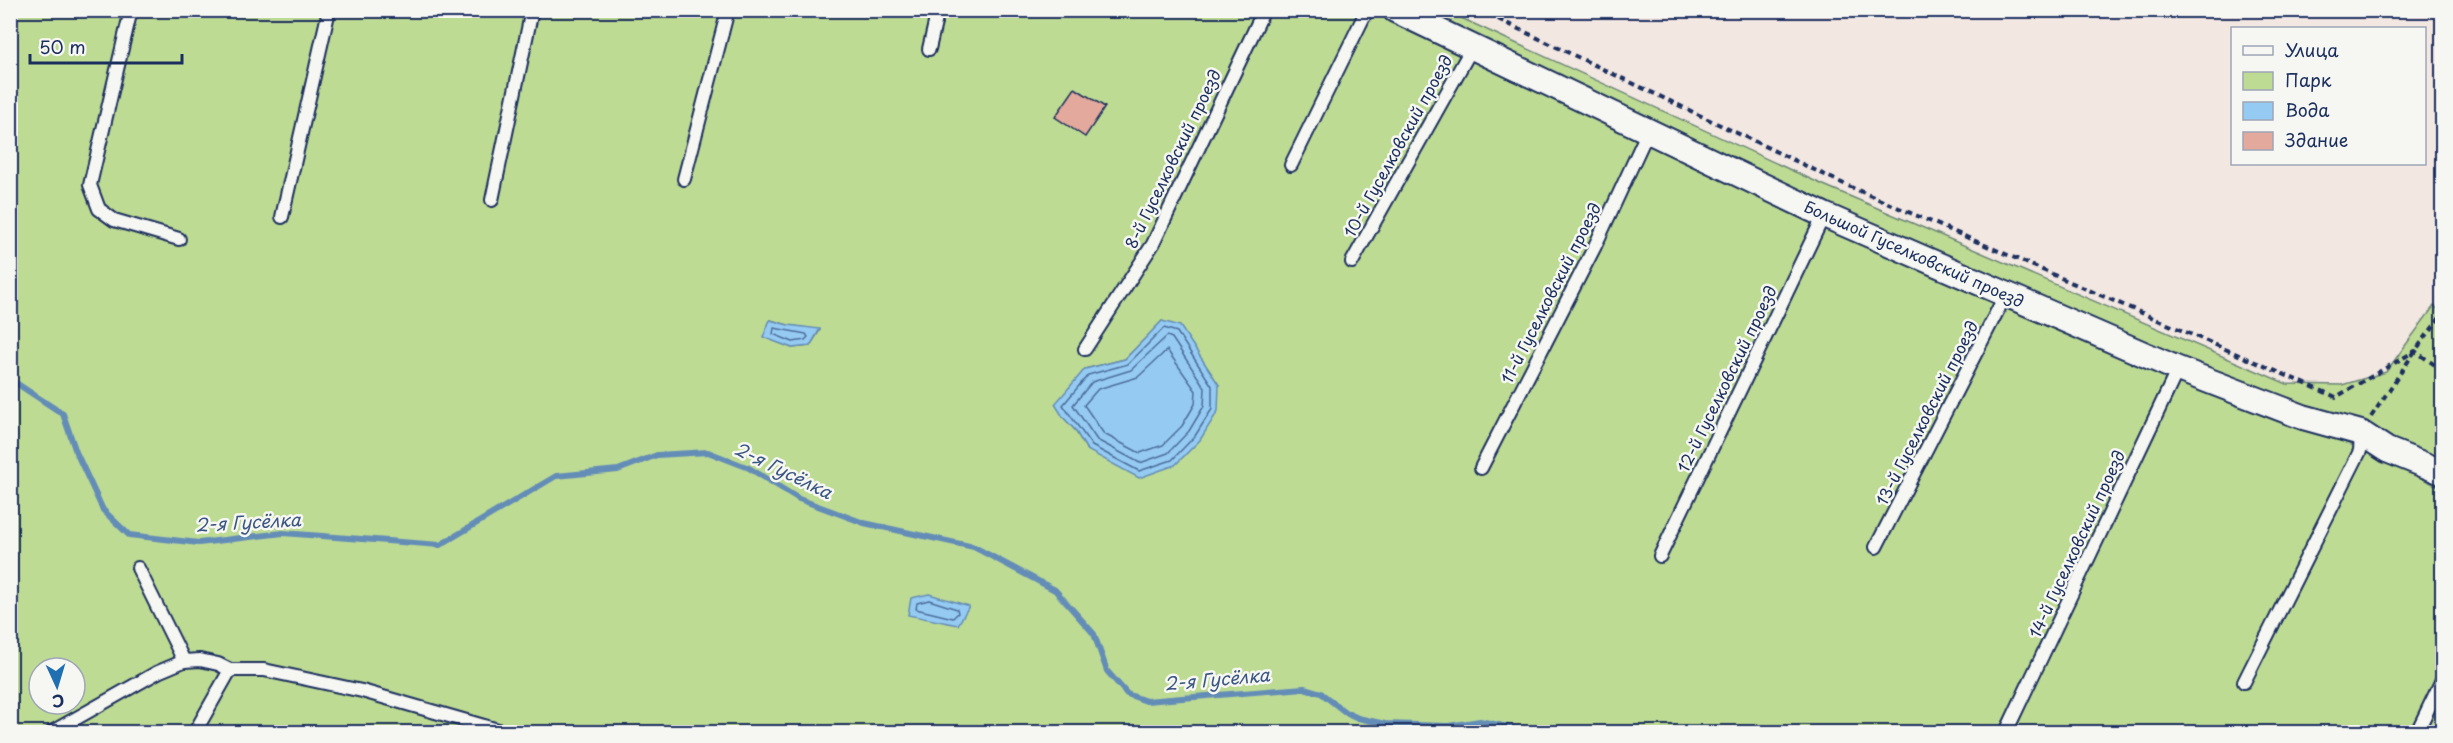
<svg xmlns="http://www.w3.org/2000/svg" width="2453" height="743" font-family="'Playpen Sans',sans-serif">
	<rect width="100%" height="100%" fill="#f2e7e1"/>
	<filter id="ink" filterUnits="userSpaceOnUse"><feTurbulence type="fractalNoise" baseFrequency=".0167" numOctaves="2"/><feDisplacementMap in="SourceGraphic" scale="12" xChannelSelector="R" yChannelSelector="G"/><feConvolveMatrix kernelMatrix="1 2 1 2 8 2 1 2 1" color-interpolation-filters="sRGB"/></filter>
	<g filter="url(#ink)">
		<g fill="#bedb93" stroke="#6c8578" stroke-width="1.5" fill-rule="evenodd">
			<path d="M10,11H1375L1398,19L2228,399L2357,447L2442,488V732H11ZM771,320L788,325L820,330L810,346L792,348L764,337ZM1162,321L1202,360L1219,385L1087,450L1075,430L1063,417L1085,369L1125,359ZM39,668H75V704H39Z"/>
			<path d="M1413,11H1446L1819,183L2287,384L2342,385L2386,372L2434,306L2442,312V462L2177,359L1738,167Z"/>
		</g>
		<g fill="#95cbf3" stroke="#648db7" stroke-width="1.5">
			<path d="M770,320L788,325L820,329L810,346L792,348L763,337Z"/>
			<path d="M1162,321L1180,326L1219,385L1218,411L1200,440L1175,465L1139,478L1087,450L1075,430L1063,417L1055,404L1085,369L1125,359Z"/>
			<path d="M929,594L969,606L958,625L908,615L911,598Z"/>
		</g>
		<g fill="none" stroke-linecap="round" stroke-linejoin="round">
			<g stroke="#4c6d9a" stroke-width="1.5">
				<path d="M774,328L806,334L808,337L805,340L793,342L773,334Z"/>
				<path d="M1164,328L1177,332L1212,386V409L1195,436L1172,460L1139,471L1092,446L1063,405L1088,375L1128,364Z"/>
				<path d="M1167,336L1172,338L1205,388L1204,406L1189,431L1168,453L1140,463L1097,440L1073,405L1092,382L1131,370Z"/>
				<path d="M1167,350L1196,391L1195,404L1182,426L1163,445L1140,453L1104,434L1084,405L1098,389L1138,377Z"/>
				<path d="M929,600L957,609L958,613L953,618L916,609L917,603Z"/>
			</g>
			<path stroke="#648db7" stroke-width="6" d="M10,379L63,414L76,452L103,510L129,535L199,543L283,533L440,545L556,476L618,470L657,455L708,452L749,468L799,499L864,523L974,547L1055,590L1094,634L1107,671L1127,694L1146,701L1304,688L1321,693L1345,712L1358,718L1385,724L1448,726L1480,721L1531,732"/>
		</g>
		<path fill="#e2a99c" stroke="#1b2f5e" stroke-width="1.5" d="M1075,88L1105,107L1085,137L1055,117Z"/>
		<g fill="none" stroke-linecap="round" stroke-linejoin="round">
			<defs>
				<g id="lane">
					<path d="M131,10L90,185L99,209L114,220L179,239"/>
					<path d="M929,49L938,10"/>
					<path d="M1291,165L1367,10"/>
					<path d="M684,179L728,10"/>
					<path d="M492,200L532,10"/>
					<path d="M282,217L329,10"/>
					<path d="M1352,262L1473,46"/>
					<path d="M1085,349L1153,244L1264,10"/>
					<path d="M1481,468L1595,246L1648,131"/>
					<path d="M1876,547L2006,294"/>
					<path d="M1660,556L1824,215"/>
					<path d="M138,568L184,661"/>
					<path d="M230,670H264L362,691L505,732"/>
					<path d="M2244,682L2360,451L2361,433"/>
					<path d="M52,732L158,672L184,661L200,660L218,664L230,670L195,732"/>
					<path d="M2006,732L2178,369"/>
					<path d="M2417,732L2442,680"/>
				</g>
				<path id="street" d="M1395,10L1824,215L2178,369L2303,417L2361,433L2387,450L2442,472"/>
			</defs>
			<use href="#lane" stroke="#1b2f5e" stroke-width="16"/>
			<use href="#street" stroke="#1b2f5e" stroke-width="28"/>
			<g stroke="#1b2f5e" stroke-width="4" stroke-dasharray="6 4.5" stroke-linecap="butt">
				<path d="M1479,10L1846,185L2336,397L2415,351L2442,370"/>
				<path d="M2371,417L2415,351L2442,315"/>
			</g>
			<use href="#lane" stroke="#f6f6f2" stroke-width="12"/>
			<use href="#street" stroke="#f6f6f2" stroke-width="24"/>
		</g>
	</g>
	<g text-anchor="middle" stroke-width="5" stroke-linejoin="round" paint-order="stroke">
		<g font-size="16" fill="#1b2f5e" stroke="#f6f6f2">
			<text transform="translate(1398 146) rotate(-61)" y="6">10-й Гуселковский проезд</text>
			<text transform="translate(1173 159) rotate(-64)" y="6">8-й Гуселковский проезд</text>
			<text transform="translate(1914 254) rotate(24)" y="6">Большой Гуселковский проезд</text>
			<text transform="translate(1551 293) rotate(-63)" y="6">11-й Гуселковский проезд</text>
			<text transform="translate(1727 379) rotate(-64)" y="6">12-й Гуселковский проезд</text>
			<text transform="translate(1927 413) rotate(-63)" y="6">13-й Гуселковский проезд</text>
			<text transform="translate(2077 544) rotate(-65)" y="6">14-й Гуселковский проезд</text>
		</g>
		<g font-size="18" font-style="italic" fill="#3a5683" stroke="#f6f6f2">
			<text transform="translate(783 471) rotate(26)" y="6">2-я Гусёлка</text>
			<text transform="translate(248 523) rotate(-3)" y="6">2-я Гусёлка</text>
			<text transform="translate(1217 680) rotate(-5)" y="6">2-я Гусёлка</text>
		</g>
	</g>
	<rect width="2453" height="743" fill="none" stroke="#f6f6f2" stroke-width="36"/>
	<rect x="18" y="18" width="2417" height="707" fill="none" stroke="#1b2f5e" stroke-width="2" filter="url(#ink)"/>
	<rect x="2231" y="27" width="195" height="138" fill="#f6f6f2" stroke="#9ea6b7" stroke-width="1.5"/>
	<rect x="2243" y="46" width="30" height="9" fill="#f6f6f2" stroke="#9ea6b7" stroke-width="1.5"/>
	<text x="2285" y="57" font-size="18" fill="#1b2f5e">Улица</text>
	<rect x="2243" y="72" width="30" height="18" fill="#bedb93" stroke="#9ea6b7" stroke-width="1.5"/>
	<text x="2285" y="87" font-size="18" fill="#1b2f5e">Парк</text>
	<rect x="2243" y="102" width="30" height="18" fill="#95cbf3" stroke="#9ea6b7" stroke-width="1.5"/>
	<text x="2285" y="117" font-size="18" fill="#1b2f5e">Вода</text>
	<rect x="2243" y="132" width="30" height="18" fill="#e2a99c" stroke="#9ea6b7" stroke-width="1.5"/>
	<text x="2285" y="147" font-size="18" fill="#1b2f5e">Здание</text>
	<g transform="translate(57 686) rotate(176)"><circle r="28" fill="#f6f6f2" stroke="#9ea6b7" stroke-width="1.5"/>
	<path d="M0-4.5L10 22L0 15L-10 22Z" fill="#1f6fb2"/>
	<text y="-9" font-size="16" font-weight="bold" text-anchor="middle" fill="#1b2f5e">С</text>
	</g>
	<path d="M30 54v9h152v-9" fill="none" stroke="#1b2f5e" stroke-width="3"/>
	<text x="39" y="54" font-size="18" fill="#1b2f5e" stroke="#f6f6f2" stroke-width="4.5" paint-order="stroke">50 m</text>
</svg>
